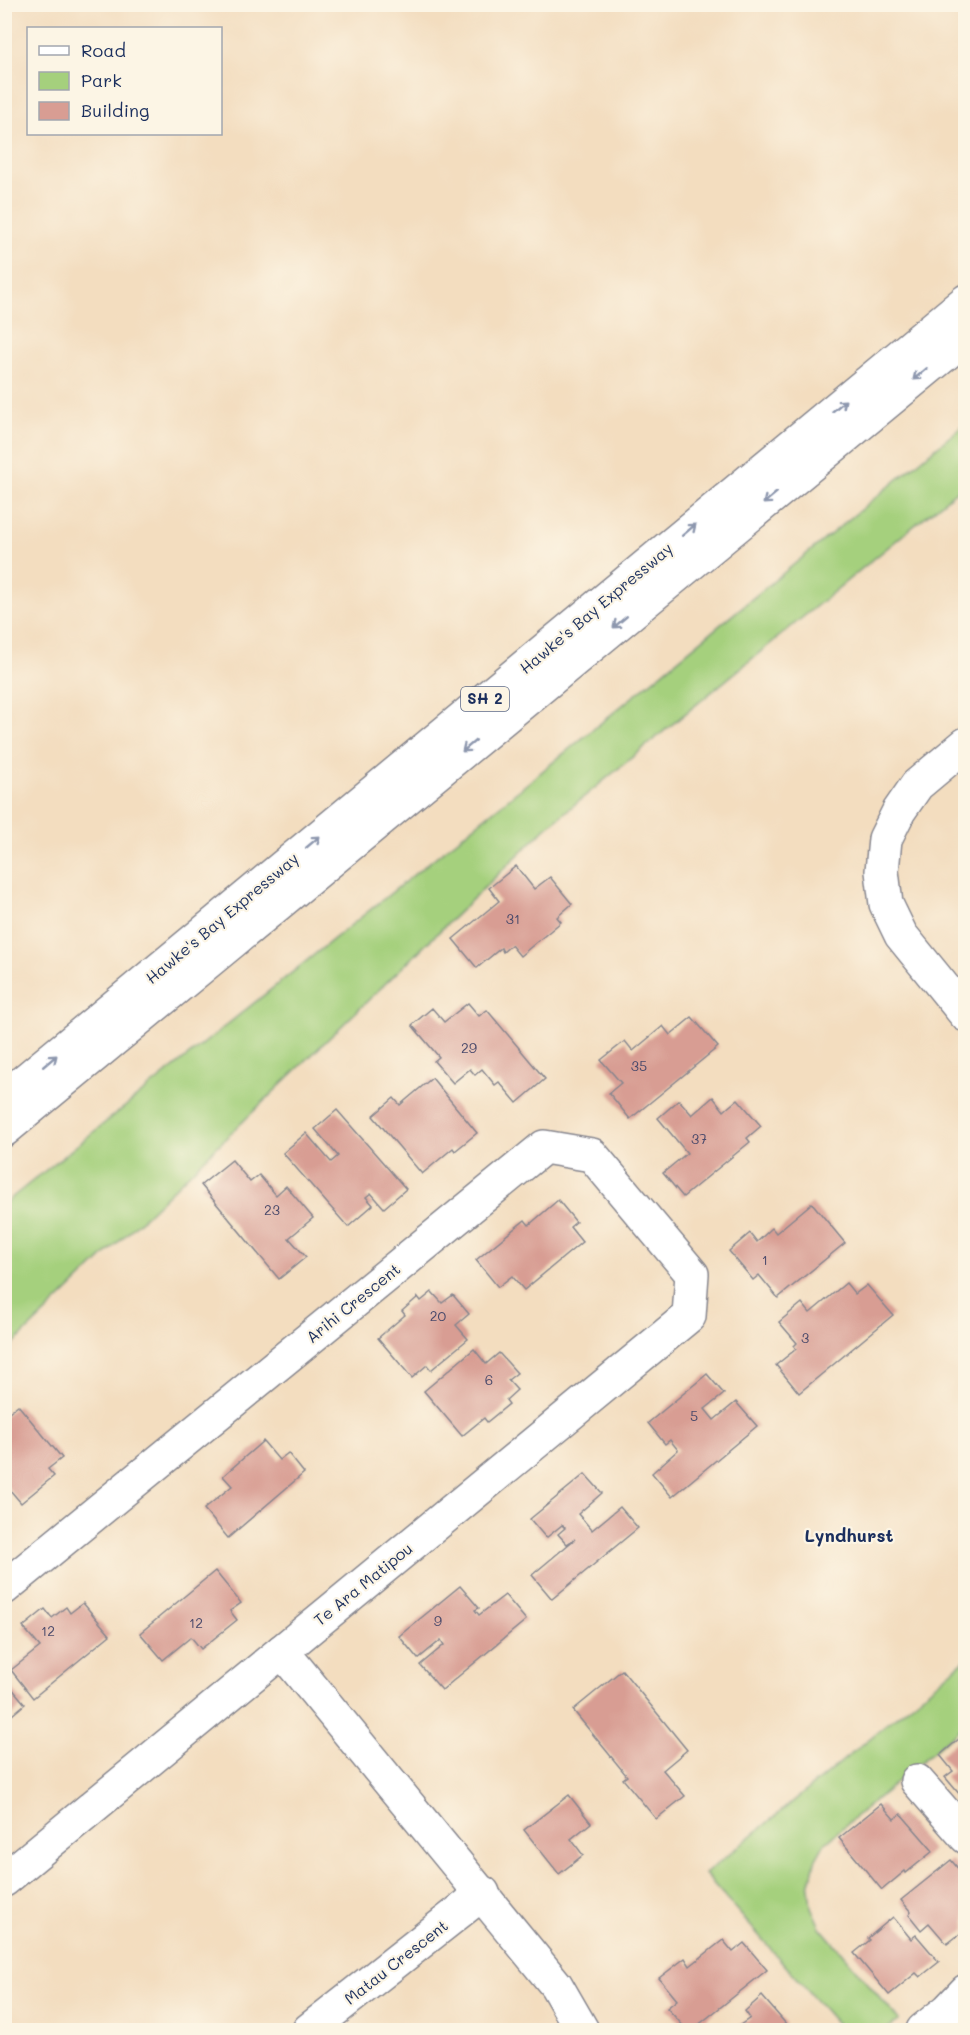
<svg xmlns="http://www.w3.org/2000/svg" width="970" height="2035" font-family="Mali,sans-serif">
	<rect width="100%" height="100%" fill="#fcf5e5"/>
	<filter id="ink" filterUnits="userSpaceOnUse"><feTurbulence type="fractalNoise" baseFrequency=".0167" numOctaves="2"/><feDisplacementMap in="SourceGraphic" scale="12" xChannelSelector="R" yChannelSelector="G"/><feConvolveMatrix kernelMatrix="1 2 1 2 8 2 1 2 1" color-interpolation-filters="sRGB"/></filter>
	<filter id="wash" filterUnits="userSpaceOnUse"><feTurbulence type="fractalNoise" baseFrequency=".008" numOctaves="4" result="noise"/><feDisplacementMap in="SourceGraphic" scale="24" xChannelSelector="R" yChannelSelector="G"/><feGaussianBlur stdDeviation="1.35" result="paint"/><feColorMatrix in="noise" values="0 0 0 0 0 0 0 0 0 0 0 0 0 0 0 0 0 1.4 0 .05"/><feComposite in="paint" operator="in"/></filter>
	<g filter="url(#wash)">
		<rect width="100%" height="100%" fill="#f3ddbf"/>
		<g fill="#a5d07d" stroke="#60806e" stroke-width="1.5">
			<path d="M965,424V484L546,828L5,1352V1203L518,791Z"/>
			<path d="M965,1660V1725L843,1827L825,1843L815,1861L809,1887L811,1907L820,1927L899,2020L886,2030H842L705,1874Z"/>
		</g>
		<g id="blocks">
			<g fill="#d89d93">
				<path d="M516,866L534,889L550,877L572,904L557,917L561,922L520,956L511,945L503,952L501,948L477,968L453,939L499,901L489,888Z"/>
				<path d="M468,1003L479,1016L487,1010L545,1079L517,1103L499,1082L495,1085L482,1069L475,1075L470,1069L453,1083L434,1061L439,1057L412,1025L432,1008L444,1022Z"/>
				<path d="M692,1017L718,1047L630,1119L609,1093L621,1083L601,1060L625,1041L633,1051L663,1026L670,1035Z"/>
				<path d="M432,1078L477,1133L455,1151L453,1148L422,1174L373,1116L394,1098L400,1105Z"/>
				<path d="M713,1097L724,1111L738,1099L761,1126L747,1138L750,1142L683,1197L663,1173L687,1153L658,1118L679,1100L692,1115Z"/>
				<path d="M337,1110L406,1189L384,1208L371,1193L366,1197L373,1205L348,1227L283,1153L306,1133L331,1162L338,1156L315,1129Z"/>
				<path d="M232,1160L250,1182L259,1175L276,1195L286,1186L313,1218L289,1238L306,1257L279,1279L201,1185Z"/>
				<path d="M558,1200L576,1222L570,1227L582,1242L524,1290L512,1276L498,1287L476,1260L525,1220L529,1225Z"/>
				<path d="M812,1203L845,1243L778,1298L759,1275L753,1280L729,1251L750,1233L757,1242L772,1228L776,1233Z"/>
				<path d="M846,1283L855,1294L867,1285L893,1315L799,1393L776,1365L796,1349L794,1346L797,1343L779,1322L802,1303L810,1313Z"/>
				<path d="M432,1292L442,1303L453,1295L469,1314L456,1325L468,1339L431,1370L427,1365L412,1378L378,1338L405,1315L402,1311L418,1297L421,1301Z"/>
				<path d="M474,1349L486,1364L499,1353L517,1373L508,1380L517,1390L506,1400L509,1404L487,1422L484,1418L462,1436L424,1391Z"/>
				<path d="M707,1374L724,1394L705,1409L714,1420L736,1402L757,1426L672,1497L652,1473L678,1450L670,1440L665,1444L648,1423Z"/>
				<path d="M18,1405L62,1458L48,1469L54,1476L21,1503L4,1483V1416Z"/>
				<path d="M263,1441L279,1460L288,1453L304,1473L228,1538L204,1509L232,1486L223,1476Z"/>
				<path d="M585,1474L602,1493L578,1514L592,1530L620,1507L638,1528L552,1599L532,1575L575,1539L567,1544L558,1534L565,1528L562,1525L546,1538L530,1519Z"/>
				<path d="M215,1571L241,1603L230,1611L237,1620L201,1649L191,1637L163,1660L140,1633Z"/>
				<path d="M460,1586L479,1608L475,1610L479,1615L505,1595L526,1620L442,1690L420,1665L444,1645L441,1640L418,1659L399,1636Z"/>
				<path d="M83,1603L110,1635L33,1698L11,1670L40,1647L23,1627L45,1609L52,1618L66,1607L70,1613Z"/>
				<path d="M622,1670L687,1750L663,1770L685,1796L656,1819L623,1779L627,1776L573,1710Z"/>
				<path d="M5,1680L25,1704L5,1721Z"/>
				<path d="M966,1733V1802L945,1777L953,1771L940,1755Z"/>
				<path d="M569,1795L591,1823L571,1839L583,1855L559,1874L524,1830Z"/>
				<path d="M881,1804L894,1819L901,1814L933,1851L906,1873L905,1871L882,1890L839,1838Z"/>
				<path d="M951,1860L966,1878V1929L947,1944L929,1923L921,1930L909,1915L911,1912L901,1900Z"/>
				<path d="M893,1917L911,1939L916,1935L939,1962L920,1977L916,1973L889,1995L854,1953L870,1940L868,1938Z"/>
				<path d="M723,1940L733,1952L744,1943L767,1970L692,2030H687L667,2008L677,2000L659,1978L685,1958L690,1966Z"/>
				<path d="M762,1996L786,2024L779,2030H733L750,2018L745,2011Z"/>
			</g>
		</g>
	</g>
	<g filter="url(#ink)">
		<use href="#blocks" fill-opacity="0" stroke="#87868e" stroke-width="1.5"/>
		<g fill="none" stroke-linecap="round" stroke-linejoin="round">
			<defs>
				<g id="minor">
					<path d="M966,744L917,785L899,811L885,839L882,871L886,904L901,935L966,1015"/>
					<path d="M4,1588L544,1147L592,1155L692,1274L689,1316L4,1880"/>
					<path d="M282,1651L556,1985L582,2030"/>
					<path d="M917,1781L966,1837"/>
					<path d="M309,2030L483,1893"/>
					<path d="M923,2030L948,2010L966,1991"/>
				</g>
				<g id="highway">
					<path d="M4,1098L966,301"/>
					<path d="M4,1130L966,337"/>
				</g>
			</defs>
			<use href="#minor" stroke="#87868e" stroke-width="36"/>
			<use href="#highway" stroke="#87868e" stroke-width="36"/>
			<use href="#minor" stroke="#fff" stroke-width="33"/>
			<use href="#highway" stroke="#fff" stroke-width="33"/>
		</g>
		<defs><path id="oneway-shaft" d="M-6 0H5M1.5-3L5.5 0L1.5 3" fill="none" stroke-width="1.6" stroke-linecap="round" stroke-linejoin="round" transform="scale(1.5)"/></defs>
		<g stroke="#8d97ae">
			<use href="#oneway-shaft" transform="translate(920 374) rotate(140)"/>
			<use href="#oneway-shaft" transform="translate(839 406) rotate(-40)"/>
			<use href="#oneway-shaft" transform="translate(770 498) rotate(140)"/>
			<use href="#oneway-shaft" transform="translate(689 530) rotate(-40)"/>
			<use href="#oneway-shaft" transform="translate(620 622) rotate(140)"/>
			<use href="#oneway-shaft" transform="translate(469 746) rotate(140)"/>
			<use href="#oneway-shaft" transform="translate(313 842) rotate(-40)"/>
			<use href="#oneway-shaft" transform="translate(50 1061) rotate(-40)"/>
		</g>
	</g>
	<g text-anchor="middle" stroke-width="4.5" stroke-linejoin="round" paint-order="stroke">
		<g font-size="14" fill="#4a4a6b">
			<text x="513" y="924">31</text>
			<text x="469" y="1053">29</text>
			<text x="639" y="1071">35</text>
			<text x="699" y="1144">37</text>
			<text x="272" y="1215">23</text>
			<text x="765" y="1265">1</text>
			<text x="438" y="1321">20</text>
			<text x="805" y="1343">3</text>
			<text x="489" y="1385">6</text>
			<text x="694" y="1421">5</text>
			<text x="438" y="1626">9</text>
			<text x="196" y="1628">12</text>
			<text x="48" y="1636">12</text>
		</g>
		<rect fill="#fcf5e5" stroke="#5e6a86" stroke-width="1.5" x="461" y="687" width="48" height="24" rx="4.5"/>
		<g font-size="15" font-weight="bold" fill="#1b2f5e">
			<text x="485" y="704">SH 2</text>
		</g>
		<g font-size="16" fill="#1b2f5e" stroke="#fcf5e5">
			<text transform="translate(596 608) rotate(-40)" y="6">Hawke's Bay Expressway</text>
			<text transform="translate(222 918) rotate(-40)" y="6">Hawke's Bay Expressway</text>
			<text transform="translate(353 1303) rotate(-39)" y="6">Arihi Crescent</text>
			<text transform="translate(363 1584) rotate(-39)" y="6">Te Ara Matipou</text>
			<text transform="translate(396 1962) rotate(-38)" y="6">Matau Crescent</text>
		</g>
		<g font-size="18" font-weight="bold" fill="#1b2f5e" stroke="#fcf5e5">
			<text x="849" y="1542">Lyndhurst</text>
		</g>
	</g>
	<rect width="970" height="2035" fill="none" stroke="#fcf5e5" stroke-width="24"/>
	<rect x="27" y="27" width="195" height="108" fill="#fcf5e5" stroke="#a2a6af" stroke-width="1.5"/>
	<rect x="39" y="46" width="30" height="9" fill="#ffffff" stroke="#a2a6af" stroke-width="1.5"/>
	<text x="81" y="57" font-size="18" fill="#1b2f5e">Road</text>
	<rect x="39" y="72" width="30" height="18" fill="#a5d07d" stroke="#a2a6af" stroke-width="1.5"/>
	<text x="81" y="87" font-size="18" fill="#1b2f5e">Park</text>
	<rect x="39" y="102" width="30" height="18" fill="#d89d93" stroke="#a2a6af" stroke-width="1.5"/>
	<text x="81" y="117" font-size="18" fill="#1b2f5e">Building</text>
</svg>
